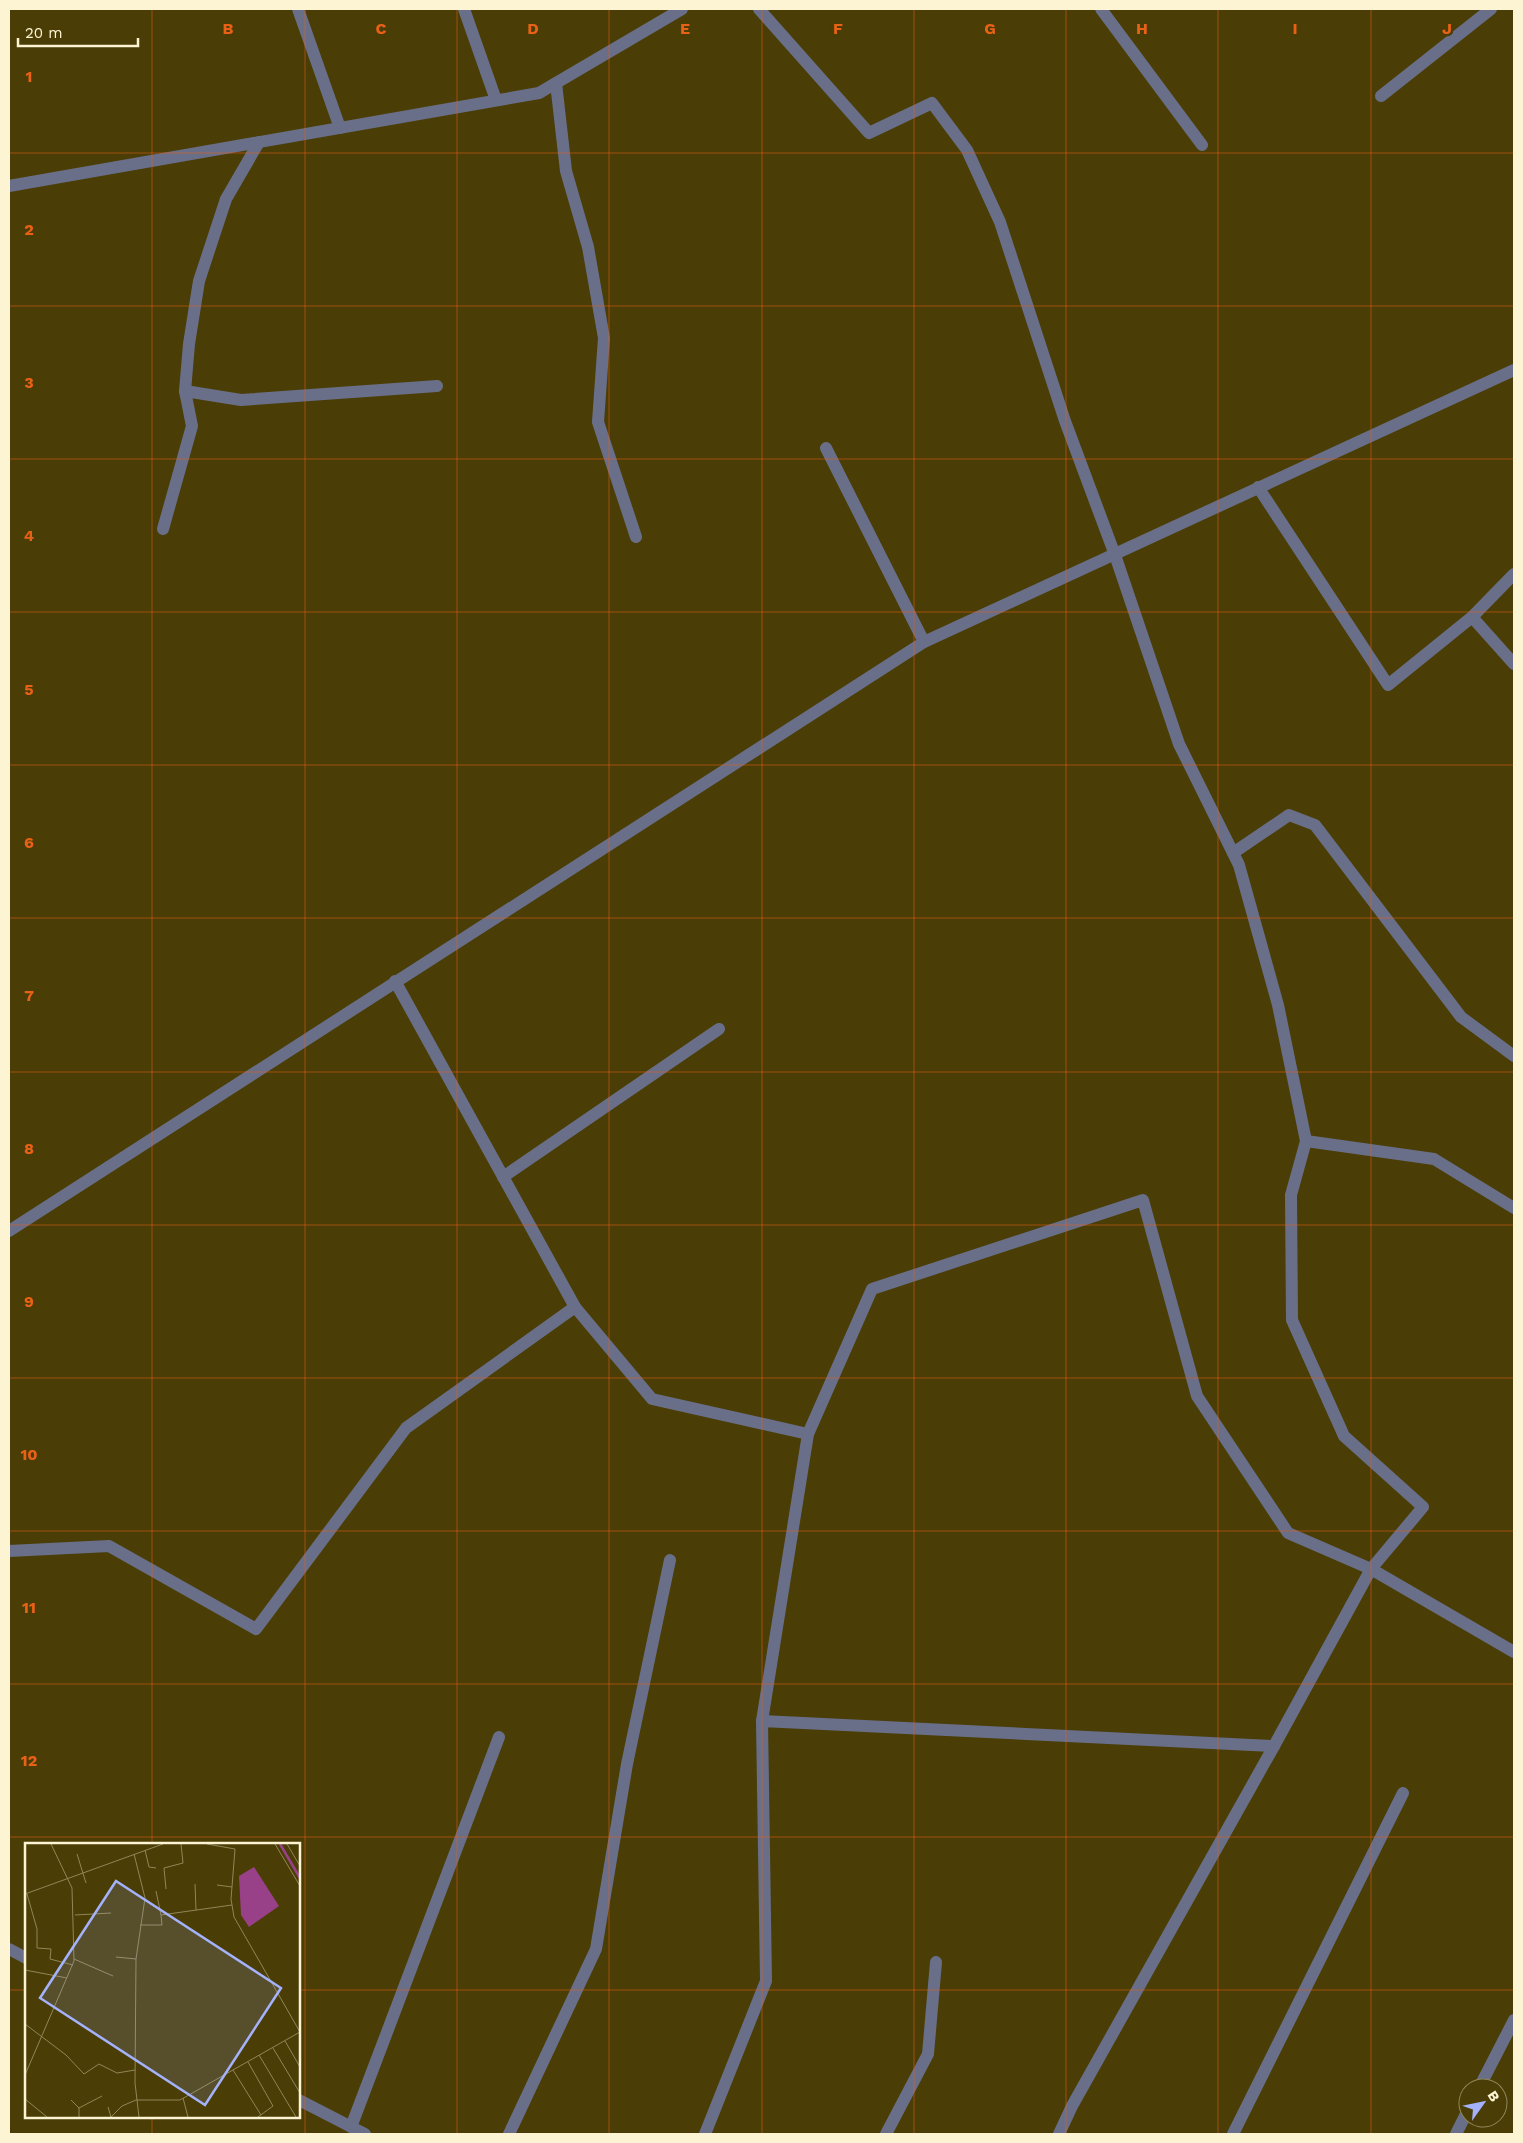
<svg xmlns="http://www.w3.org/2000/svg" width="1523" height="2143" font-family="'Work Sans',sans-serif">
	<rect width="100%" height="100%" fill="#4a3d06"/>
	<g fill="none" stroke-linecap="round" stroke-linejoin="round">
		<g stroke="#696f88" stroke-width="12">
			<path d="M759,9L869,133L932,103L967,150L1000,222L1065,421L1115,555L1179,744L1239,865L1278,1005L1306,1141L1291,1195L1292,1320L1344,1436L1423,1507L1371,1569L1274,1746L1072,2106L1059,2134"/>
			<path d="M1381,96L1491,9"/>
			<path d="M185,391L241,400L437,386"/>
			<path d="M163,529L192,426L185,391L189,344L199,281L226,199L259,142"/>
			<path d="M1233,853L1289,815L1315,825L1461,1017L1514,1056"/>
			<path d="M1306,1141L1434,1159L1514,1208"/>
			<path d="M503,1177L719,1029"/>
			<path d="M575,1307L652,1399L808,1434"/>
			<path d="M9,1551L109,1546L256,1629L406,1428L575,1307L395,981"/>
			<path d="M762,1721L808,1434L872,1289L1143,1200L1197,1396L1288,1533L1371,1569L1514,1652"/>
			<path d="M351,2127L499,1737"/>
			<path d="M509,2134L596,1949L627,1764L670,1560"/>
			<path d="M705,2134L766,1981L762,1721L1274,1746"/>
			<path d="M886,2134L928,2054L936,1962"/>
			<path d="M1233,2134L1403,1793"/>
		</g>
		<g stroke="#696f88" stroke-width="12">
			<path d="M298,9L340,128"/>
			<path d="M464,9L496,100"/>
			<path d="M1101,9L1202,145"/>
			<path d="M556,83L566,171L588,247L604,338L598,422L636,537"/>
			<path d="M9,186L539,93L682,9"/>
			<path d="M826,448L924,642"/>
			<path d="M1258,487L1388,685L1472,617L1514,664"/>
			<path d="M1472,617L1514,574"/>
			<path d="M9,1231L924,642L1514,370"/>
			<path d="M9,1949L26,1958"/>
			<path d="M1479,2088L1514,2020"/>
			<path d="M299,2100L365,2134"/>
			<path d="M1456,2134L1468,2110"/>
		</g>
	</g>
	<path fill="none" stroke="#e96116" stroke-width="1" stroke-opacity="0.55" d="M152,9V1844M305,9V2134M457,9V2134M609,9V2134M762,9V2134M914,9V2134M1066,9V2134M1218,9V2134M1371,9V2134M9,153H1514M9,306H1514M9,459H1514M9,612H1514M9,765H1514M9,918H1514M9,1072H1514M9,1225H1514M9,1378H1514M9,1531H1514M9,1684H1514M9,1837H1514M9,1990H26M299,1990H1514M152,2117V2134"/>
	<g transform="translate(25 1843)">
		<rect width="275" height="275" fill="#4a3d06"/>
		<path d="M229,24L254,63L224,84L216,72L214,33Z" fill="#994188"/>
		<path fill="none" stroke="#994188" stroke-width="2.5" d="M255,1L275,35"/>
		<path fill="none" stroke="#918658" stroke-width="1" d="M250,1L275,43M262,1L275,23M120,7L124,24L131,25M52,11L61,40M109,11L120,55L111,116L110,240L114,274M170,41L171,67M192,42L207,44M141,46L139,25L158,20L156,1M131,48L136,72M0,51L138,1M2,51L12,86V105L26,106L25,116L48,122M50,72L86,70M115,82H137L136,72L207,62M91,114L111,116M49,116L88,133M0,127L42,135M0,181L41,212L59,231L74,221L92,230L110,227M260,198L275,224M248,205L275,250M234,212L271,274M223,219L248,263L233,274M208,227L236,272M0,232L49,118L47,45L26,1M158,255L163,274M0,256L22,274M46,257L54,265V274M83,264L86,274L97,263L111,257H155L275,189L209,74L206,56L210,6L182,1M54,265L77,253"/>
		<path fill="#a4b2fc" fill-opacity="0.15" stroke="#a4b2fc" stroke-width="2.5" d="M91,38L256,145L180,262L15,155Z"/>
		<rect width="275" height="275" fill="none" stroke="#fcf4d3" stroke-width="2.5"/>
	</g>
	<g font-size="16" text-anchor="middle" font-weight="bold" fill="#e96116" stroke="#4a3d06" stroke-width="5" stroke-linejoin="round" paint-order="stroke">
		<text x="228" y="34">B</text>
		<text x="381" y="34">C</text>
		<text x="533" y="34">D</text>
		<text x="685" y="34">E</text>
		<text x="838" y="34">F</text>
		<text x="990" y="34">G</text>
		<text x="1142" y="34">H</text>
		<text x="1295" y="34">I</text>
		<text x="1447" y="34">J</text>
		<text x="29" y="82">1</text>
		<text x="29" y="235">2</text>
		<text x="29" y="388">3</text>
		<text x="29" y="541">4</text>
		<text x="29" y="695">5</text>
		<text x="29" y="848">6</text>
		<text x="29" y="1001">7</text>
		<text x="29" y="1154">8</text>
		<text x="29" y="1307">9</text>
		<text x="29" y="1460">10</text>
		<text x="29" y="1613">11</text>
		<text x="29" y="1766">12</text>
	</g>
	<rect width="1523" height="2143" fill="none" stroke="#fcf4d3" stroke-width="20"/>
	<g transform="translate(1483 2103) rotate(57)"><circle r="24" fill="#4a3d06" stroke="#918658"/>
	<path d="M0-4L9 19L0 12L-9 19Z" fill="#a4b2fc"/>
	<text y="-8" font-size="14" font-weight="bold" text-anchor="middle" fill="#fcf4d3">B</text>
	</g>
	<path d="M18 38v8h120v-8" fill="none" stroke="#fcf4d3" stroke-width="2.5"/>
	<text x="25" y="38" font-size="15" fill="#fcf4d3" stroke="#4a3d06" stroke-width="4" paint-order="stroke">20 m</text>
</svg>
